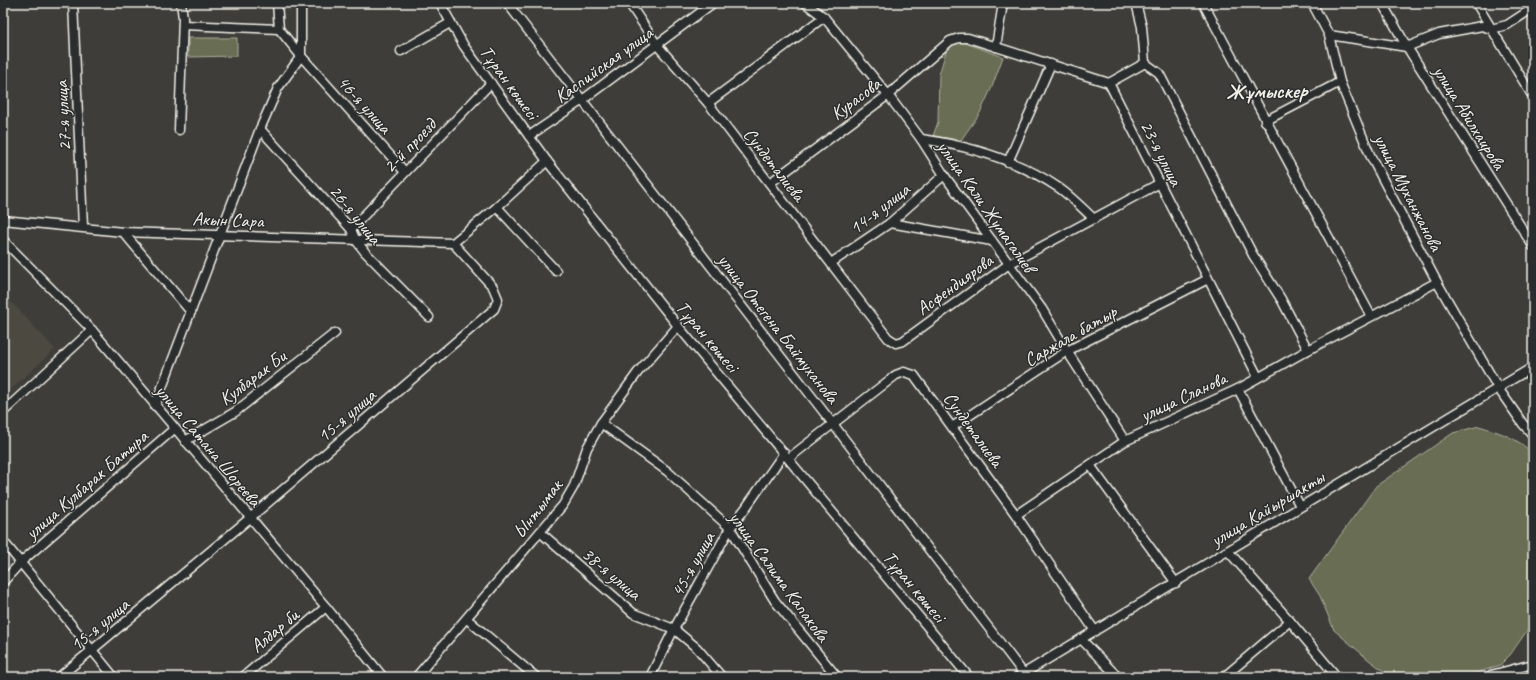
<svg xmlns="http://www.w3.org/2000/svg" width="1536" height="680" font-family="Caveat,sans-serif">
	<rect width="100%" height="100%" fill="#3e3d39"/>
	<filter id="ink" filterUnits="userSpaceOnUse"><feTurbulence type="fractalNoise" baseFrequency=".025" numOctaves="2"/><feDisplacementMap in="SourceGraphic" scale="8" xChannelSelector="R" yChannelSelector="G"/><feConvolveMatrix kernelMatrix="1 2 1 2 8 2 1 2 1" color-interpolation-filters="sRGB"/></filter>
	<g filter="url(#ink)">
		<path fill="#4c4841" d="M3,293L55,349L3,397Z"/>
		<g fill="#676d52" stroke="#aeaf9d">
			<path d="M188,38H237V56L188,57Z"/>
			<path d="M960,41L1003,57L992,87L980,113L961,140L933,136L938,122L939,75L947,48Z"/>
			<path d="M1479,426C1499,432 1518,438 1533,454V622L1510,655L1500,665L1465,677H1392L1369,660L1334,630L1320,596L1309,579L1376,486L1453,433Z"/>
		</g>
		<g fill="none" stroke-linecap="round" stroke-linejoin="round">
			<defs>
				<g id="minor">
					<path d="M73,3L83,227"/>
					<path d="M277,3L279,29L301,56L405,172"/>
					<path d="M301,3V56"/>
					<path d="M440,3L464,46L547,161L678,326L969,677"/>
					<path d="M507,3L833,424L1024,674"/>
					<path d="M629,3L657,45L708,103L888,338L896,343L903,341L1009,264L1160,183"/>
					<path d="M805,3L824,17L888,95L921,139L944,175L1042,309L1067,351L1125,441"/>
					<path d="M1203,3L1371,316"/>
					<path d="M1312,3L1329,35L1340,82L1371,157L1437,282L1498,388L1523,424L1533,435"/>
					<path d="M1382,3L1407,47L1533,246"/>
					<path d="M1476,3L1533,97"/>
					<path d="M183,25L279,29"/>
					<path d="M1329,35L1407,47L1439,34L1482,26L1491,29L1507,25L1533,8"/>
					<path d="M996,47L1003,3"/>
					<path d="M401,51L450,23"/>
					<path d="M1145,63L1159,73L1253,255L1281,299L1308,350"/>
					<path d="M1109,83L1145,63L1142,27L1136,3"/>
					<path d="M708,103L824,17"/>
					<path d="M1265,121L1340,82"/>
					<path d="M260,129L351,229L355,239L365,252L429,317"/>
					<path d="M179,130L183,18L181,3"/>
					<path d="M529,136L581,101L713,3"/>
					<path d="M921,139C970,146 1018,160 1059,188C1072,197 1083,209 1094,219"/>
					<path d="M1008,162L1051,64"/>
					<path d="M770,183L888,95L950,41L959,38H968L1109,83L1258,377"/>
					<path d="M497,207L556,271"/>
					<path d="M3,220L123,232L453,243"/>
					<path d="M890,223L992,241"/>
					<path d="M351,229L491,83"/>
					<path d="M123,232L191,312"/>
					<path d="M3,240L92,330L326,607L383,677"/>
					<path d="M831,263L890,223L944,175"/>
					<path d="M1238,389L1300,506"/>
					<path d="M155,406L260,129L278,88L301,56"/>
					<path d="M3,412L92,330"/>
					<path d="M601,423L667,471L730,528L775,601L837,677"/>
					<path d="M952,427L1067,351L1208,279"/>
					<path d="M185,441L235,412L335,333"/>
					<path d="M789,458L896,375L904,372L914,375L1016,515L1095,631"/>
					<path d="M1090,465L1176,583"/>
					<path d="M1016,515L1125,441L1238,389L1308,350L1437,282"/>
					<path d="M540,532L633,613L674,629L697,648L722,677"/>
					<path d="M3,541L114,677"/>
					<path d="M1228,551L1290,621L1337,677"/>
					<path d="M3,582L21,562L174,429"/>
					<path d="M467,619L536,677"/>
					<path d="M1081,639L1118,677"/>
					<path d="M1491,675L1533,664"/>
					<path d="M59,677L92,650L250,518L494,309L498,299L493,287L453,243L497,207L547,161"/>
					<path d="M243,677L326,607"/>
					<path d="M416,677L563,505L574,486L587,448L601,423L638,372L678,326"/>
					<path d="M650,677L674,629L730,528L745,509L784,453"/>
					<path d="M1018,677L1533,367"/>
					<path d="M1224,677L1290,621"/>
				</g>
			</defs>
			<use href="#minor" stroke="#f4f1e8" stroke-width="11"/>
			<use href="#minor" stroke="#2a2d2e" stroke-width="8"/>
		</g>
	</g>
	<g text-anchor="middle" stroke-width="3" stroke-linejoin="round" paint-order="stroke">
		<g font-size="19" fill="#f4f1e8" stroke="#2a2d2e">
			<text transform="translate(603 64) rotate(-36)" y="7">Каспийская улица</text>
			<text transform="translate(510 82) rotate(54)" y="7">Тұран көшесі</text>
			<text transform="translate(855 98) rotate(-37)" y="7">Курасова</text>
			<text transform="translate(365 104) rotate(48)" y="7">46-я улица</text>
			<text transform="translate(62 116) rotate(-93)" y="7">27-я улица</text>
			<text transform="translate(1470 117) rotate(58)" y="7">улица Абилхаирова</text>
			<text transform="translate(409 145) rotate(-46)" y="7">2-й проезд</text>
			<text transform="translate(1162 153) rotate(63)" y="7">23-я улица</text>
			<text transform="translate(775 164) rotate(52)" y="7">Сундеталиева</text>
			<text transform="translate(1409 192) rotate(63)" y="7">улица Муханжанова</text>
			<text transform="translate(987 206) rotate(55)" y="7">улица Кали Жумагалиев</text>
			<text transform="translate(879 208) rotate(-38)" y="7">14-я улица</text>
			<text transform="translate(356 214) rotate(51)" y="7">26-я улица</text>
			<text transform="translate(228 219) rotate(2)" y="7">Акын Сара</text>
			<text transform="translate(954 284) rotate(-36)" y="7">Асфендиярова</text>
			<text transform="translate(779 328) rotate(52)" y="7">улица Отегена Баймуханова</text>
			<text transform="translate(1070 335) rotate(-30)" y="7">Саржала батыр</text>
			<text transform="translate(708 336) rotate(50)" y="7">Тұран көшесі</text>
			<text transform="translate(252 377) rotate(-37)" y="7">Кулбарак Би</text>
			<text transform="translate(1183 396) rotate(-25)" y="7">улица Сланова</text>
			<text transform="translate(346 415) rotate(-41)" y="7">15-я улица</text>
			<text transform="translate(974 429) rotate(54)" y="7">Сундеталиева</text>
			<text transform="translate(209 445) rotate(50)" y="7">улица Сатана Шореева</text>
			<text transform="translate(86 484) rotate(-41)" y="7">улица Кулбарак Батыра</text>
			<text transform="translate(537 508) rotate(-53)" y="7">Ынтымак</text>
			<text transform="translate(1267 508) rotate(-31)" y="7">улица Кайыршакты</text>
			<text transform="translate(692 564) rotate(-61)" y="7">45-я улица</text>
			<text transform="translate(612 573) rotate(40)" y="7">38-я улица</text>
			<text transform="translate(780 576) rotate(54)" y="7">улица Салима Капакова</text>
			<text transform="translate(915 586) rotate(50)" y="7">Тұран көшесі</text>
			<text transform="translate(99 624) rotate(-40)" y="7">15-я улица</text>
			<text transform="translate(274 630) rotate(-40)" y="7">Алдар би</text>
		</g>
		<g font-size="21" font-weight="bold" fill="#f4f1e8" stroke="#2a2d2e">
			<text x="1267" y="98">Жұмыскер</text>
		</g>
	</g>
	<rect width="1536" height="680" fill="none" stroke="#2a2d2e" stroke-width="16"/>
	<rect x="8" y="8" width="1520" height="664" fill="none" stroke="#f4f1e8" stroke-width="1.5" filter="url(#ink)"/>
</svg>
